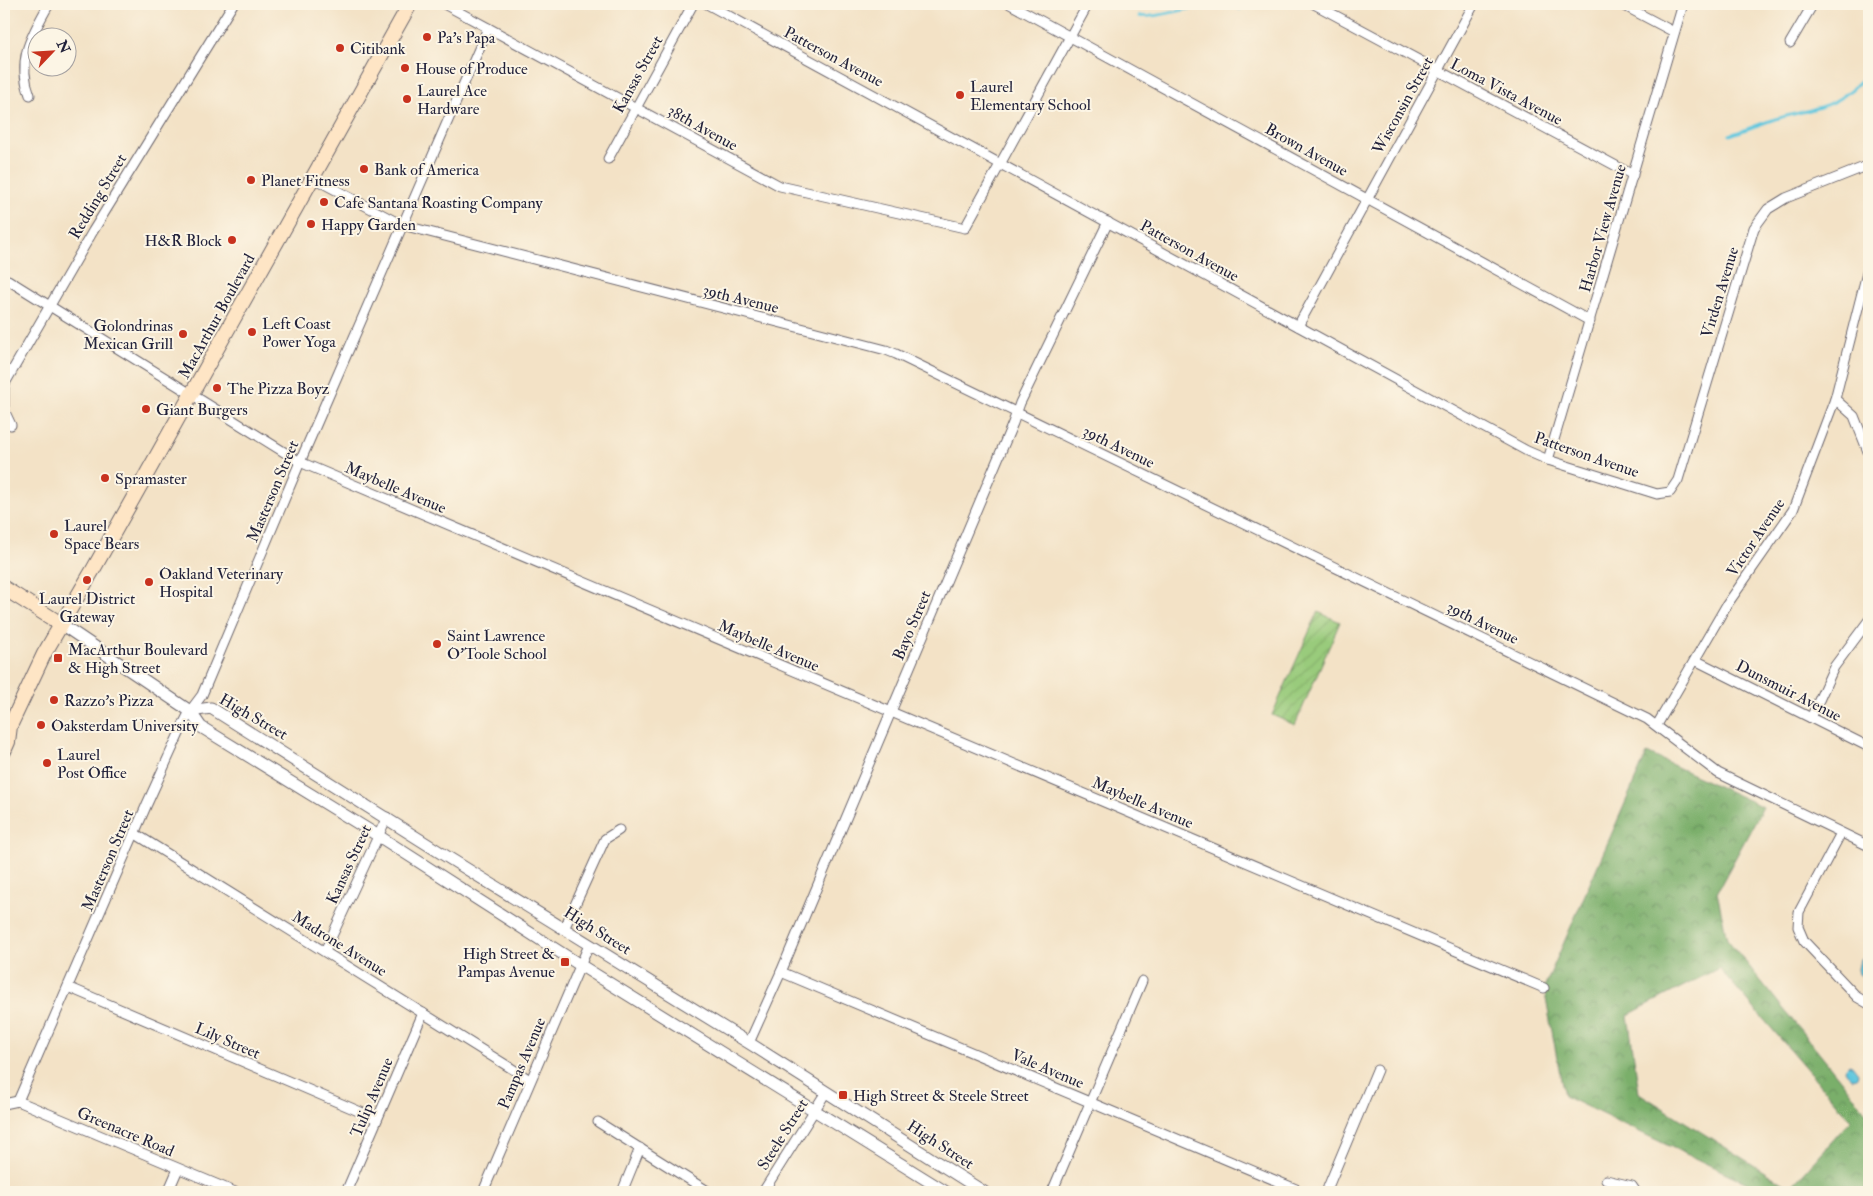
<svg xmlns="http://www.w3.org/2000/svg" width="1873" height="1196" font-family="'IM FELL Double Pica',serif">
	<defs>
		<pattern id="forest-crowns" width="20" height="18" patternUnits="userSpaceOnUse" patternTransform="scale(1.25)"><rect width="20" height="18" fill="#7aaf6b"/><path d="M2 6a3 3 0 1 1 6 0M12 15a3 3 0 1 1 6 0" fill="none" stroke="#648e59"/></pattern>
		<pattern id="garden-furrows" width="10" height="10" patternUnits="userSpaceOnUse" patternTransform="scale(1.25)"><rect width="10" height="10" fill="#99cb7b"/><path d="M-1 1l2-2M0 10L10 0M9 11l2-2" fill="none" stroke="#84ae6b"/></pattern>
	</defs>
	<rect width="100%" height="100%" fill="#fcf5e5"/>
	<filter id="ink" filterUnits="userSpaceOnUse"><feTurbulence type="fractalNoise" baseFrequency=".02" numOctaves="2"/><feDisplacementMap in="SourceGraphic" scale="10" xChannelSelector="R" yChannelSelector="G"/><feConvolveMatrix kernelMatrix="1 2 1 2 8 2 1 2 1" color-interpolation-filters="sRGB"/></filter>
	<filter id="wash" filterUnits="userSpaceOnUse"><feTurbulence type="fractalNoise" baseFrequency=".0096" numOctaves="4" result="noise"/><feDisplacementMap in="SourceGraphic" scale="20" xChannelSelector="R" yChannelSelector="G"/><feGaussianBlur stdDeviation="1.12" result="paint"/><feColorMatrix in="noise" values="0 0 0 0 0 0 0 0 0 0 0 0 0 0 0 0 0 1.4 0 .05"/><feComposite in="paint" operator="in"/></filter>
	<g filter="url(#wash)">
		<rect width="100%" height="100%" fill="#f3e2c6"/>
		<path fill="url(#forest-crowns)" stroke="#4e6853" fill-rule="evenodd" d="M1647,753L1763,807L1717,892L1727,939L1869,1115V1192H1847L1845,1189L1843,1192H1766L1564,1096L1544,988ZM1719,968L1851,1120L1790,1188L1639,1093L1628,1015Z"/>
		<path fill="url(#garden-furrows)" stroke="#5e765b" d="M1318,612L1340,622L1295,725L1272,715Z"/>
		<g fill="#61c7de" stroke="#42748c">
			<path d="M1863,958L1867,961L1868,968L1862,976L1859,974L1858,969L1860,960Z"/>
			<path d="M1849,1064L1852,1065L1858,1073L1857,1078L1851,1079L1845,1070L1846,1067Z"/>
		</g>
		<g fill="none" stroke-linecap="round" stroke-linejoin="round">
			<g stroke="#61c7de" stroke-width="3">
				<path d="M1231,4L1240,9"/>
				<path d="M1139,16C1150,19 1197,7 1209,4"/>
				<path d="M1730,135C1745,130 1760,124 1775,119C1818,107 1839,109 1869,71"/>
			</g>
		</g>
	</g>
	<g filter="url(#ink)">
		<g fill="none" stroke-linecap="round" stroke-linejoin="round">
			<defs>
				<g id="minor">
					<path d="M444,4L780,186L965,228L1088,4"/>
					<path d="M707,4L1527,451L1548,460L1657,494L1670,492L1678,480L1754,228L1768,209L1786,198L1869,165"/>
					<path d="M1010,4L1590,321"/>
					<path d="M1314,4L1633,175"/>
					<path d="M1621,4L1674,32"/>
					<path d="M1790,43L1813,4"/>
					<path d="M30,95C16,59 32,35 49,4"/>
					<path d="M608,159L693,4"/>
					<path d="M313,178L402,225L886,350L896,354L1647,719L1718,773L1869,846"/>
					<path d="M8,280L300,462L1544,988"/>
					<path d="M1298,326L1474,4"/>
					<path d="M1835,399L1854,416L1869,454"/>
					<path d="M4,410V385L93,231L233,4"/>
					<path d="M4,410L11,425"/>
					<path d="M1548,460L1683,4"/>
					<path d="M1695,660L1869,747"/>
					<path d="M1811,718L1834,667L1869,620"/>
					<path d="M1657,725L1726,606L1793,510L1835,399L1869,265"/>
					<path d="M134,833L530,1080"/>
					<path d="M1841,833L1799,912L1798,927L1804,941L1857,997L1869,1004"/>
					<path d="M564,929L605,839L619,830"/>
					<path d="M325,951L387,817"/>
					<path d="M781,972L1303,1192"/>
					<path d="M68,987L377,1119"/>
					<path d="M749,1043L781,972L1013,423L1020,403L1108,222"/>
					<path d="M18,1101L147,804L183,725L190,711L202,695L300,462L488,28"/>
					<path d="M4,1104L18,1101L235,1192"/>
					<path d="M598,1122L709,1192"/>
					<path d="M1606,1180L1632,1186L1636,1192"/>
					<path d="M168,1192L178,1169"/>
					<path d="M346,1192L423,1013"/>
					<path d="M483,1192L589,945"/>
					<path d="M622,1192L640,1148"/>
					<path d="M763,1192L826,1092"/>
					<path d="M1052,1192L1142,981"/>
					<path d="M1326,1192L1377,1070"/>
				</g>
				<g id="tertiary">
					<path d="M61,624L190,711L201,727L377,835L580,965L946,1192"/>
					<path d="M190,711L211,708L449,858L749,1043L984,1192"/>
				</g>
				<g id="secondary">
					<path d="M4,588L61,624"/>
					<path d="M4,751L8,742L10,726L44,654L94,568L410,4"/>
				</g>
			</defs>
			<use href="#minor" stroke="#6b656c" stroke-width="11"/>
			<use href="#tertiary" stroke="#6b656c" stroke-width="13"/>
			<use href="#secondary" stroke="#6b656c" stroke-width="16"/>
			<use href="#minor" stroke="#fff" stroke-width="9"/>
			<use href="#tertiary" stroke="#fff" stroke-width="11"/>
			<use href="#secondary" stroke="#fee5c5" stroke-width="14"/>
		</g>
	</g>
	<g fill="#c8321e" stroke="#fcf5e5" stroke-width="2">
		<circle cx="427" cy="37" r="5"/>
		<circle cx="340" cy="48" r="5"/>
		<circle cx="405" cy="68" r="5"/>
		<circle cx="960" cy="95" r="5"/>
		<circle cx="407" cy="99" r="5"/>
		<circle cx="364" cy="169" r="5"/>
		<circle cx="251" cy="180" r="5"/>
		<circle cx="324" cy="202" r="5"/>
		<circle cx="311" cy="224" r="5"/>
		<circle cx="232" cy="240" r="5"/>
		<circle cx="252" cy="332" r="5"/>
		<circle cx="183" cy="334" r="5"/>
		<circle cx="217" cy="388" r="5"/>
		<circle cx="146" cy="409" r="5"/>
		<circle cx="105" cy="478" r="5"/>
		<circle cx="54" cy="534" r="5"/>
		<circle cx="87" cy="580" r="5"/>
		<circle cx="149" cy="582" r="5"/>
		<circle cx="437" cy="644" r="5"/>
		<rect x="53" y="653" width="10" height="10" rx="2.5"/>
		<circle cx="54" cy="700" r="5"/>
		<circle cx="41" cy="725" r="5"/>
		<circle cx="47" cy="763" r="5"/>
		<rect x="560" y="957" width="10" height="10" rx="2.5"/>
		<rect x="838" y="1090" width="10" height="10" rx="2.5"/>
	</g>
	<g text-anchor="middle" stroke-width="4" stroke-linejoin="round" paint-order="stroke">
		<g font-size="16" fill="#22223b" stroke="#fcf5e5" text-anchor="start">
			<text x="437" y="43">Pa’s Papa</text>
			<text x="350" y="54">Citibank</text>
			<text x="415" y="74">House of Produce</text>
			<text x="970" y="92">Laurel<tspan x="970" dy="18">Elementary School</tspan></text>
			<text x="417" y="96">Laurel Ace<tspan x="417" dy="18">Hardware</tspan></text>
			<text x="374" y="175">Bank of America</text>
			<text x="261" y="186">Planet Fitness</text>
			<text x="334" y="208">Cafe Santana Roasting Company</text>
			<text x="321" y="230">Happy Garden</text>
			<text x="222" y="246" text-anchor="end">H&amp;R Block</text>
			<text x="262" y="329">Left Coast<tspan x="262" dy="18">Power Yoga</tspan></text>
			<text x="173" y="331" text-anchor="end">Golondrinas<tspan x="173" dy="18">Mexican Grill</tspan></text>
			<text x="227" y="394">The Pizza Boyz</text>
			<text x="156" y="415">Giant Burgers</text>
			<text x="115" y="484">Spramaster</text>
			<text x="64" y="531">Laurel<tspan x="64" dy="18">Space Bears</tspan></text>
			<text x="159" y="579">Oakland Veterinary<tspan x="159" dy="18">Hospital</tspan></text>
			<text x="87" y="604" text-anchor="middle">Laurel District<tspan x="87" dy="18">Gateway</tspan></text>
			<text x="447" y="641">Saint Lawrence<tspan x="447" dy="18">O'Toole School</tspan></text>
			<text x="68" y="655">MacArthur Boulevard<tspan x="68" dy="18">&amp; High Street</tspan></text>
			<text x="64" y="706">Razzo's Pizza</text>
			<text x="51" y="731">Oaksterdam University</text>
			<text x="57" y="760">Laurel<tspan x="57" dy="18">Post Office</tspan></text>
			<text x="555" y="959" text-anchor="end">High Street &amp;<tspan x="555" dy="18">Pampas Avenue</tspan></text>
			<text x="853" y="1101">High Street &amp; Steele Street</text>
		</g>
		<g font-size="16" fill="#22223b" stroke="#fcf5e5">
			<text transform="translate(834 56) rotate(28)" y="6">Patterson Avenue</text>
			<text transform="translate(637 74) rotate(-61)" y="6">Kansas Street</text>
			<text transform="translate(1507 91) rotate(28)" y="6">Loma Vista Avenue</text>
			<text transform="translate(1402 105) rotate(-61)" y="6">Wisconsin Street</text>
			<text transform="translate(703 127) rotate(29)" y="6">38th Avenue</text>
			<text transform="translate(1307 149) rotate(29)" y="6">Brown Avenue</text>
			<text transform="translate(97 196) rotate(-59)" y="6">Redding Street</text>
			<text transform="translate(1602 228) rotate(-74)" y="6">Harbor View Avenue</text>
			<text transform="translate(1190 250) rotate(29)" y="6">Patterson Avenue</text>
			<text transform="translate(1719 292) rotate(-73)" y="6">Virden Avenue</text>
			<text transform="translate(741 298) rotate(14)" y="6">39th Avenue</text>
			<text transform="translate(216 316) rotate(-61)" y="6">MacArthur Boulevard</text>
			<text transform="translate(1119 446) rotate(26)" y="6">39th Avenue</text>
			<text transform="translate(1587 454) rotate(19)" y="6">Patterson Avenue</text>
			<text transform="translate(396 487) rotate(23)" y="6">Maybelle Avenue</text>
			<text transform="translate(272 491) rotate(-67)" y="6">Masterson Street</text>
			<text transform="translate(1755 537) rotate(-56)" y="6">Victor Avenue</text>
			<text transform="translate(1483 622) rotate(26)" y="6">39th Avenue</text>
			<text transform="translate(911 625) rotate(-67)" y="6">Bayo Street</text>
			<text transform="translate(769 645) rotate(23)" y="6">Maybelle Avenue</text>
			<text transform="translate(1789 690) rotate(27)" y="6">Dunsmuir Avenue</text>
			<text transform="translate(254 716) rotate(30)" y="6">High Street</text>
			<text transform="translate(1143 802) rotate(23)" y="6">Maybelle Avenue</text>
			<text transform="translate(107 860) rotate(-67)" y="6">Masterson Street</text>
			<text transform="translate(348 864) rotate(-65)" y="6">Kansas Street</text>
			<text transform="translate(598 930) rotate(32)" y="6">High Street</text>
			<text transform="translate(340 943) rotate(32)" y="6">Madrone Avenue</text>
			<text transform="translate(228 1040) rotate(23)" y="6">Lily Street</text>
			<text transform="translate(521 1063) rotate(-67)" y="6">Pampas Avenue</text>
			<text transform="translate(1048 1068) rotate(23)" y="6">Vale Avenue</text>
			<text transform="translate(371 1097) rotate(-67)" y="6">Tulip Avenue</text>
			<text transform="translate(126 1131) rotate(23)" y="6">Greenacre Road</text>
			<text transform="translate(782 1134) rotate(-58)" y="6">Steele Street</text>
			<text transform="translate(941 1144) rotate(33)" y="6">High Street</text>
		</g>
	</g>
	<rect width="1873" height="1196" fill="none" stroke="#fcf5e5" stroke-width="20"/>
	<g transform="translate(52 52) rotate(65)"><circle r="24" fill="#fcf5e5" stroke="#a5a1a1"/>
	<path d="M0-4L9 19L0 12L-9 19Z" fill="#c8321e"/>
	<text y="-8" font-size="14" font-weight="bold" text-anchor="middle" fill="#22223b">N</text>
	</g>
</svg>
